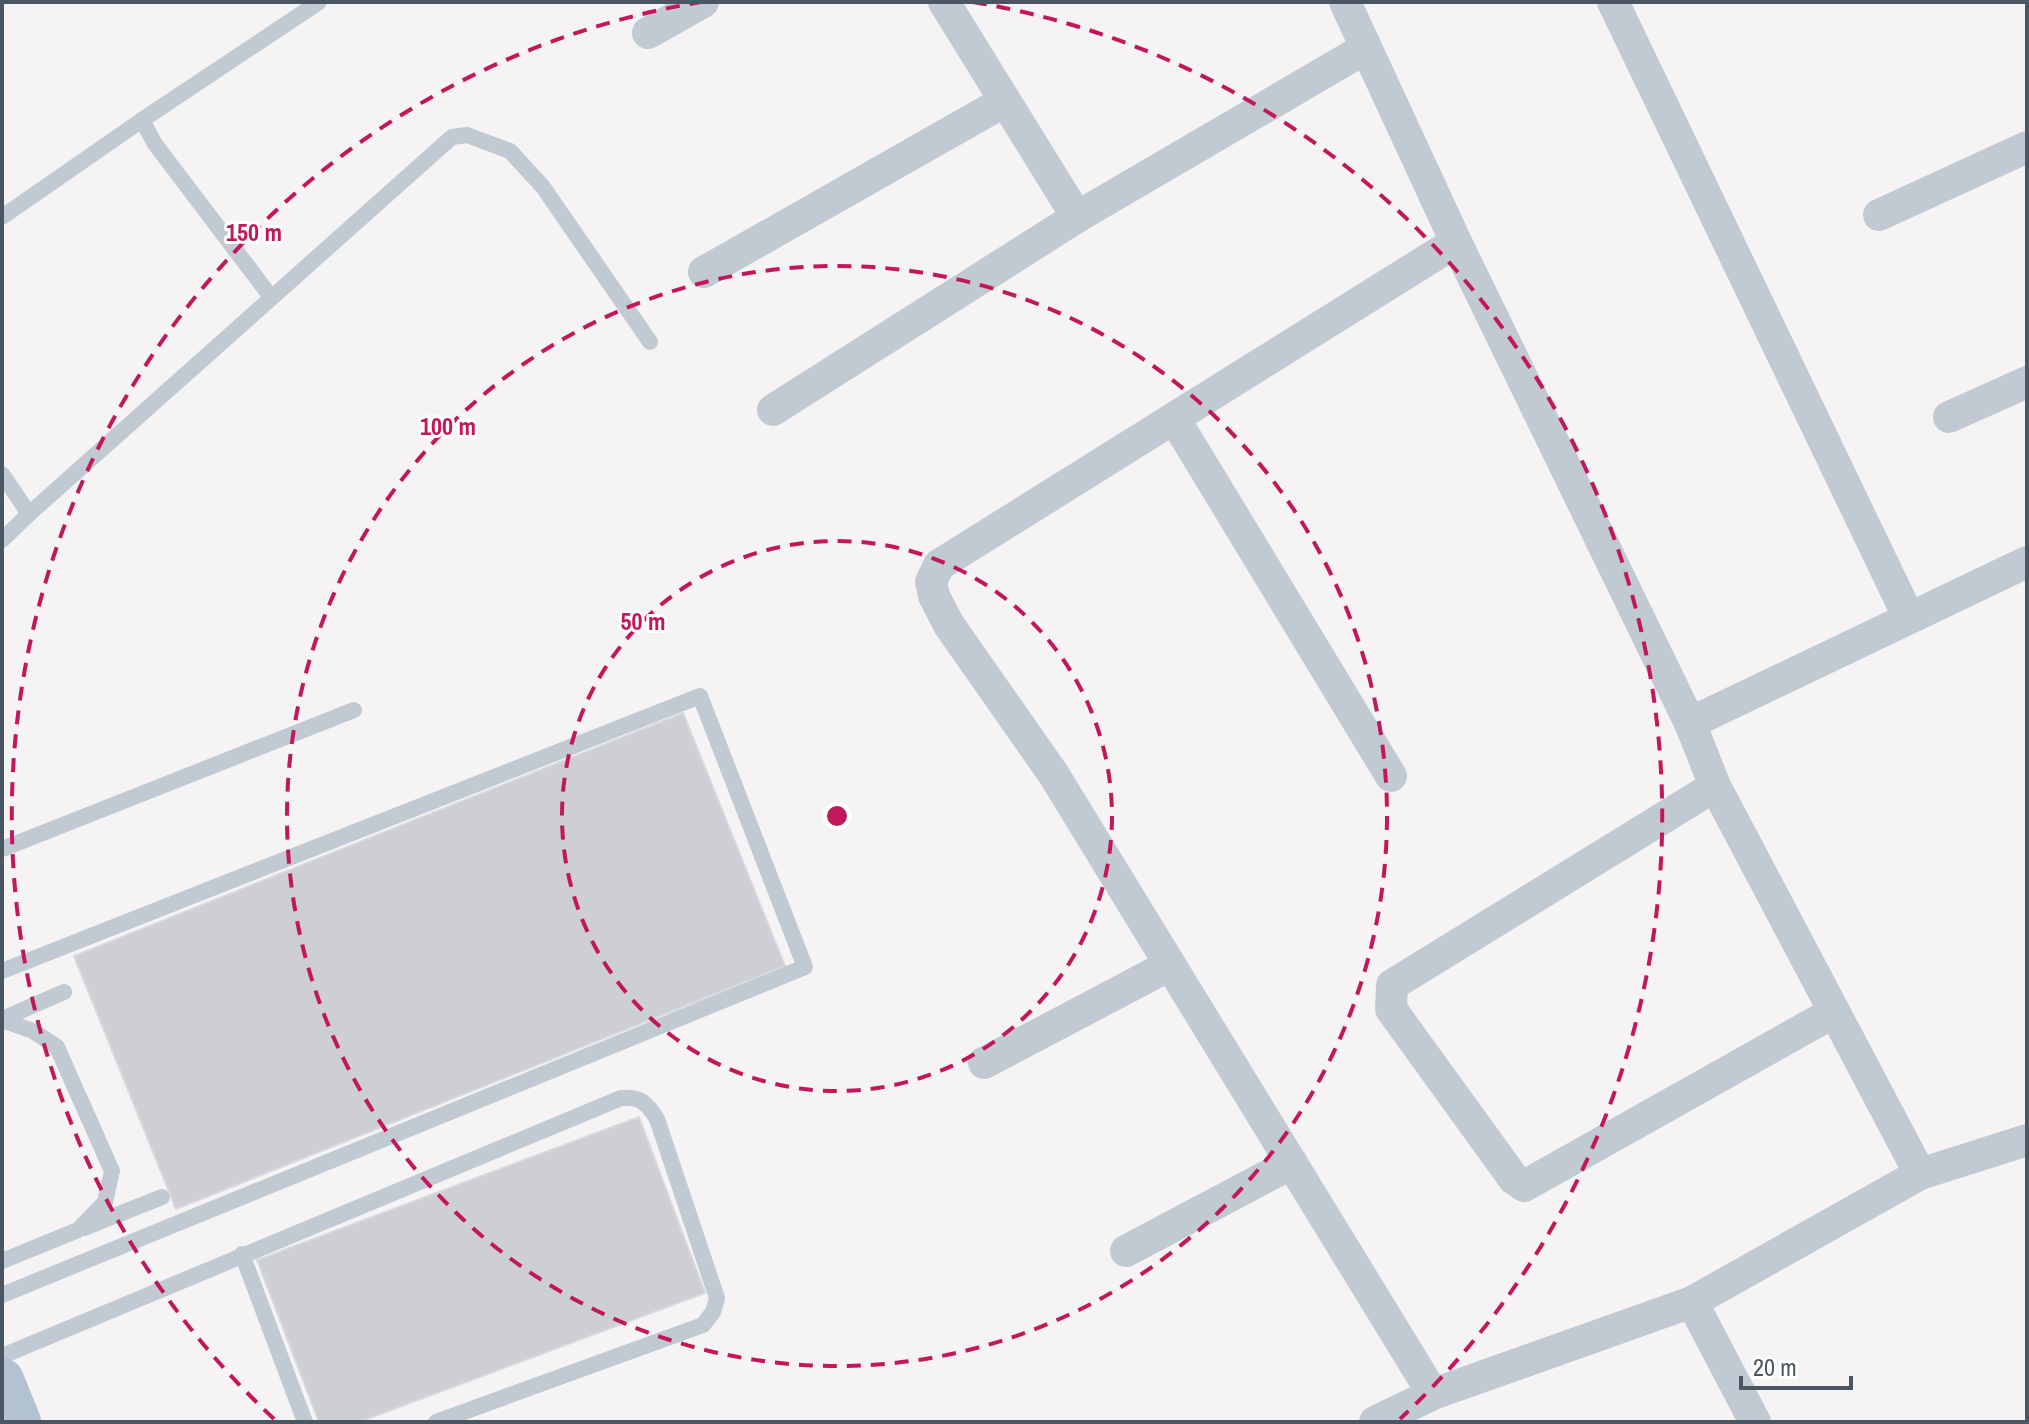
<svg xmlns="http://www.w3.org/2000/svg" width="2029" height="1424" font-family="'Archivo Narrow',sans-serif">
	<rect width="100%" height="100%" fill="#f5f3f3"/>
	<g fill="#cdcfd5" stroke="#d7d9de" stroke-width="2">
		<path d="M683,713L785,966L176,1209L74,956Z"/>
		<path d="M639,1117L705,1293L359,1422H319L257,1260Z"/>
	</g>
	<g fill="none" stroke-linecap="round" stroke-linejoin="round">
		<g stroke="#c1cad2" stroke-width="16">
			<path d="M2,217L142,120"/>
			<path d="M271,297L155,144L142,120L319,2"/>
			<path d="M2,474L29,514L2,540"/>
			<path d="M29,514L452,137L467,135L510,151L543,187L650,342"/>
			<path d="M2,849L354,710"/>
			<path d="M2,971L700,696L805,967L2,1295"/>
			<path d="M2,1019L64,992"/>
			<path d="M2,1020L33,1031L57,1047L112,1171L105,1202L78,1230L2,1261"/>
			<path d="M84,1228L162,1197"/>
			<path d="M242,1254L305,1422"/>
			<path d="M2,1356L621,1098C640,1096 647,1103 657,1119L717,1298L713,1312L703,1325L436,1422"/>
		</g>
		<g stroke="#c1cad2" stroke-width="32">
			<path d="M944,2L1077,217"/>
			<path d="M1345,2L1456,242L1690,723L1715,786L1920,1174"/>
			<path d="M1613,2L1909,618"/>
			<path d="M648,33L703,2"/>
			<path d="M1879,215L2027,147"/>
			<path d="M704,272L1005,101"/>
			<path d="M773,410L1077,217L1366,48"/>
			<path d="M1949,417L2027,382"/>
			<path d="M1174,418L1391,776"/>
			<path d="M1690,723L2027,562"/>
			<path d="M1715,786L1392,985L1391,1009L1514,1179L1524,1186L1834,1012"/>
			<path d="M984,1063L1170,965"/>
			<path d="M1126,1251L1292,1163"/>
			<path d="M1692,1302L1755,1422"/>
			<path d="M1433,1394L1054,775L949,625L934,596L931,582L939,565L1456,242"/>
			<path d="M1375,1422L1433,1394L1692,1302L1920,1174L2027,1140"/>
		</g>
		<path stroke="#b3c2d1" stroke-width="44" d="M2,1380L19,1422"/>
	</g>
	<g fill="none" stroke="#c2185b" stroke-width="4" stroke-dasharray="14 10">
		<circle cx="837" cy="816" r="275"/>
		<circle cx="837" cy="816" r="550"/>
		<path d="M274 1419A825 825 0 0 1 701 2M973 2A825 825 0 0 1 1400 1419"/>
	</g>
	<circle cx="837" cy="816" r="12" fill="#c2185b" stroke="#fff" stroke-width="4"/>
	<g font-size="24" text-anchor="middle" font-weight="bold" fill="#c2185b" stroke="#fff" stroke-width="6" stroke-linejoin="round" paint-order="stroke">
		<text x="254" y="241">150 m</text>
		<text x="448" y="435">100 m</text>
		<text x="643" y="630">50 m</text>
	</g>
	<rect width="2029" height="1424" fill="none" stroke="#4a5661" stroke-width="8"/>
	<path d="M1741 1376v12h110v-12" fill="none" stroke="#4a5661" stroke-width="4"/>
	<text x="1753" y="1376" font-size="24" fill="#4a5661" stroke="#ffffff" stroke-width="6" paint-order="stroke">20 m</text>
</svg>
